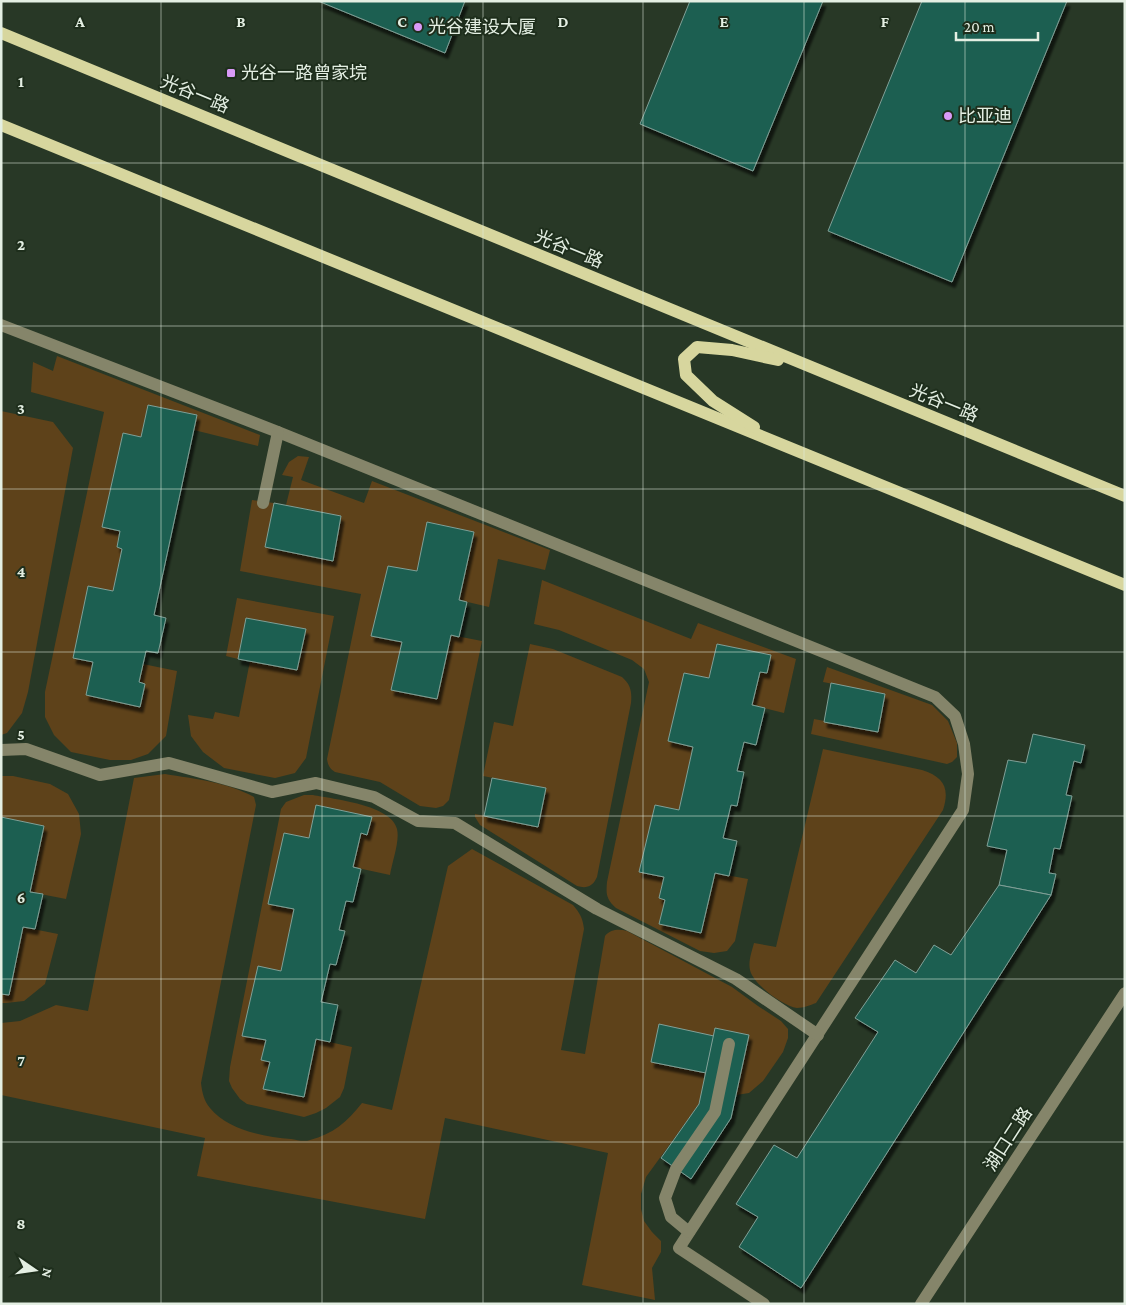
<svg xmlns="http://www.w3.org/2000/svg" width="1126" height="1305" font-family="'Crimson Pro','Noto Sans SC',serif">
	<defs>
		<filter id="shadow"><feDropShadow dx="3" dy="5.5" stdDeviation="1" flood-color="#0009"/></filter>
	</defs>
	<rect width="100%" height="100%" fill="#283826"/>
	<g fill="#5e421a">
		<path d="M57,356L260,435L258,446L194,430L197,415L148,405L141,437L123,433L102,527L120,531L117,547L122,549L113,591L88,586L73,658L93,662L140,707L145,684L139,682L143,664L177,671L166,736L148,754L131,760H110L71,752L54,735L45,717V692L104,412L31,392L33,362L53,371Z"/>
		<path d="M1,411L53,422L73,448L28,692L22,713L7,733L1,735Z"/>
		<path d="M298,456L309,457L301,480L364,503L372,481L550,550L545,570L498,559L489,607L459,600L474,532L428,522L417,571L388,566L372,636L402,642L391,690L451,635L482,641L449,800L443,806L436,808L420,806L380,782L335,772C329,768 328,765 327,759L361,594L240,571L252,500L274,503L266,547L333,560L341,516L286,505L293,477L282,475L289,462Z"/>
		<path d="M542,580L691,639L698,623L796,659L784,713L752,705L760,672L767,673L770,655L717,644L709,678L684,673L668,741L693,747L679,810L655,805L639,872L664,877L665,900L659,924L700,933L715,873L748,879L735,941L727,951L714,953L700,951L616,908C606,899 606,894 607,882L649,682L644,669L632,660L559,630L534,624Z"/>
		<path d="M237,598L334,616L306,758L295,773L275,778L224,768L203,752L191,736L188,715L213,719L215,712L239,717L250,661L297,670L305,629L247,618L238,659L226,656Z"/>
		<path d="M530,644L553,649L622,677C631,685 632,692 631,703L597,877C593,886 587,889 577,886L480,825L475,817V814L538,826L545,788L483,776L494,722L513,726Z"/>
		<path d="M827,667L932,705L948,721L957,743V757L952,762L947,764L811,734L814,719L878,731L885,694L823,682Z"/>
		<path d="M823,749L922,770C944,777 950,788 943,810L816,1003C810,1005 804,1008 797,1008C783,1006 753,984 750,970C748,961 752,951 754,943L776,947Z"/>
		<path d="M165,774C195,779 227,782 254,797L256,805L201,1083C202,1092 204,1101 210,1108C228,1130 264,1137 291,1139C297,1140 304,1142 310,1140C333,1134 347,1122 362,1103L392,1110L448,866L472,849L573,905C580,913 583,919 584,929L561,1050L585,1054L605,936C611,929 619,929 627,931L732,987L758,1006L781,1021L788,1029V1038L783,1052L763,1081L749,1093L736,1095L749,1035L716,1028L714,1036L659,1025L652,1062L706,1073L699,1104L646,1177L641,1194V1209L644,1221L652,1232L661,1241V1252L652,1268L655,1300L582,1285L608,1153L445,1118L425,1219L197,1176L205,1138L1,1095V1023L20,1021L56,1005L88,1011L134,778Z"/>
		<path d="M1,776H13L50,784L68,794L79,814L81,834L66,899L30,892L44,826L1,817Z"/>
		<path d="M304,795H313C333,799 392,805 397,829C400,841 392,862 390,875L353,867L361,833L367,835L371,817L317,805L281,971L258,967L242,1036L266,1040L261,1060L270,1062L263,1089L303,1097L316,1039L352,1047L344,1088L340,1097L326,1108L316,1113L304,1117L247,1104L240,1099L232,1088L229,1081L230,1067L281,809L286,802Z"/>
		<path d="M23,927L58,934L45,984L24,1001L6,1003H1V994L9,995Z"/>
	</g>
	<g fill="#1d5e51" stroke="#80a097" filter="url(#shadow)">
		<path d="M318,1H465L445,53Z"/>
		<path d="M690,1H823L753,171L640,124Z"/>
		<path d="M922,1H1067L952,282L828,231Z"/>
		<path d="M148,405L197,415L154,615L166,618L158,653L146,651L139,682L145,684L140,707L86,695L93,662L73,658L88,586L113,591L122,549L117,547L120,531L102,527L123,433L141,437Z"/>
		<path d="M274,503L341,516L333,561L265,547Z"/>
		<path d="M427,522L474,532L459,600L467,602L459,637L451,635L437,699L391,690L402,642L371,636L388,566L417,571Z"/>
		<path d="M246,618L306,629L297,670L238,659Z"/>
		<path d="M717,644L771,655L767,673L760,672L752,705L765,708L756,745L744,742L737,771L744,772L737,806L731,805L723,838L737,841L729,876L715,873L701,933L659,924L665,900L659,898L664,877L639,872L655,805L679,810L693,747L668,741L684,673L709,678Z"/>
		<path d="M831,683L885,694L878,732L824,722Z"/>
		<path d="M1033,734L1085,745L1081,763L1074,761L1066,795L1072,796L1060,849L1054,848L1049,873L1056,874L1051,895L999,885L1007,850L987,846L1008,760L1026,763Z"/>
		<path d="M492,778L546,788L538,827L484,816Z"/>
		<path d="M316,805L372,817L367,835L361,833L353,867L361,869L353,902L346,901L339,930L345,931L336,965L330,964L321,1002L338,1005L330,1042L316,1039L304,1097L263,1089L270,1062L261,1060L266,1040L242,1036L258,966L281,971L294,909L268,904L284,833L309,838Z"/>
		<path d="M1,817L44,826L30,892L43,894L35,929L23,927L9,995L1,994Z"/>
		<path d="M999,885L1051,895L801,1288L739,1247L758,1217L736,1204L774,1145L797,1158L878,1032L855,1018L895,960L916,973L934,945L951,955Z"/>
		<path d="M659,1024L714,1036L706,1073L651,1062Z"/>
		<path d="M715,1028L749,1035L731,1118L691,1179L661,1158L699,1104Z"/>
	</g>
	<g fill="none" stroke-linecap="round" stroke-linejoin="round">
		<g stroke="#85856a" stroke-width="12">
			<path d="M1,325L278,432L935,697L955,716L964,744L968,774L963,810L679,1248L764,1304"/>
			<path d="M263,503L278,432"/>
			<path d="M1,750L26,749L100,775L169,763L272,792L316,783L374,797L418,821L455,823L597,909L736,979L818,1035"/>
			<path d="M689,1232L671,1217L665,1198L676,1169L715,1112L729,1044"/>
			<path d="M921,1304L1125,993"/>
		</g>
		<g stroke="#d7d69e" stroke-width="12">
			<path d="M1,33L648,300L1125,496"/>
			<path d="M1,125L1125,585"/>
			<path d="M754,427L713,401L686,375L684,359L697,347L732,350L778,360"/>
		</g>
	</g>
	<path fill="none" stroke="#e4efe3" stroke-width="1" stroke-opacity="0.55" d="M161,1V1304M322,1V1304M483,1V1304M643,1V1304M804,1V1304M965,1V1304M1,163H1125M1,326H1125M1,489H1125M1,652H1125M1,816H1125M1,979H1125M1,1142H1125"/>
	<g fill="#d99af7" stroke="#1e2e1c" stroke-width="2">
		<circle cx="418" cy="27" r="5"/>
		<rect x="226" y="68" width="10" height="10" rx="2.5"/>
		<circle cx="948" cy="116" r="5"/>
	</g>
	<g text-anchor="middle" stroke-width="4" stroke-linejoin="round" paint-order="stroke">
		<g font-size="18" fill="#e4efe3" stroke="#1e2e1c" text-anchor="start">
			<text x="428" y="33">光谷建设大厦</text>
			<text x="241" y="79">光谷一路曾家垸</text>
			<text x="958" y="122">比亚迪</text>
		</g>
		<g font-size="18" fill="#e4efe3" stroke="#1e2e1c">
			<text transform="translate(195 94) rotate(22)" y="6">光谷一路</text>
			<text transform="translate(569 249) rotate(22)" y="6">光谷一路</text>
			<text transform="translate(944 403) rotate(22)" y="6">光谷一路</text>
			<text transform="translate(1008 1139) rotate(-57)" y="6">湖口二路</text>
		</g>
	</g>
	<g font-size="16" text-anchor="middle" font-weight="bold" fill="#e4efe3" stroke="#1e2e1c" stroke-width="4" stroke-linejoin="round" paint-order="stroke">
		<text x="80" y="27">A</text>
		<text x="241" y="27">B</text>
		<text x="402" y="27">C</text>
		<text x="563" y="27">D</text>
		<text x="724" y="27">E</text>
		<text x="885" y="27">F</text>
		<text x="21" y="87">1</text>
		<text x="21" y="250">2</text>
		<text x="21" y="414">3</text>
		<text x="21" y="577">4</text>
		<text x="21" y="740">5</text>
		<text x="21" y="903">6</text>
		<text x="21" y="1066">7</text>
		<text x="21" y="1229">8</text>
	</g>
	<rect width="1126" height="1305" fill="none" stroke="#e4efe3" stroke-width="5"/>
	<g transform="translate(35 1270) rotate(103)" stroke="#1e2e1c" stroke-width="4" paint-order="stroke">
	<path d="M0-4L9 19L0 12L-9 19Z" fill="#e4efe3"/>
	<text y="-8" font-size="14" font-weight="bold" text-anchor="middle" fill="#e4efe3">N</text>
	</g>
	<path d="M956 32v8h82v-8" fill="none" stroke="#e4efe3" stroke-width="2.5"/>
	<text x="964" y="32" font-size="15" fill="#e4efe3" stroke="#1e2e1c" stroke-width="4" paint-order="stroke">20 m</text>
</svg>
